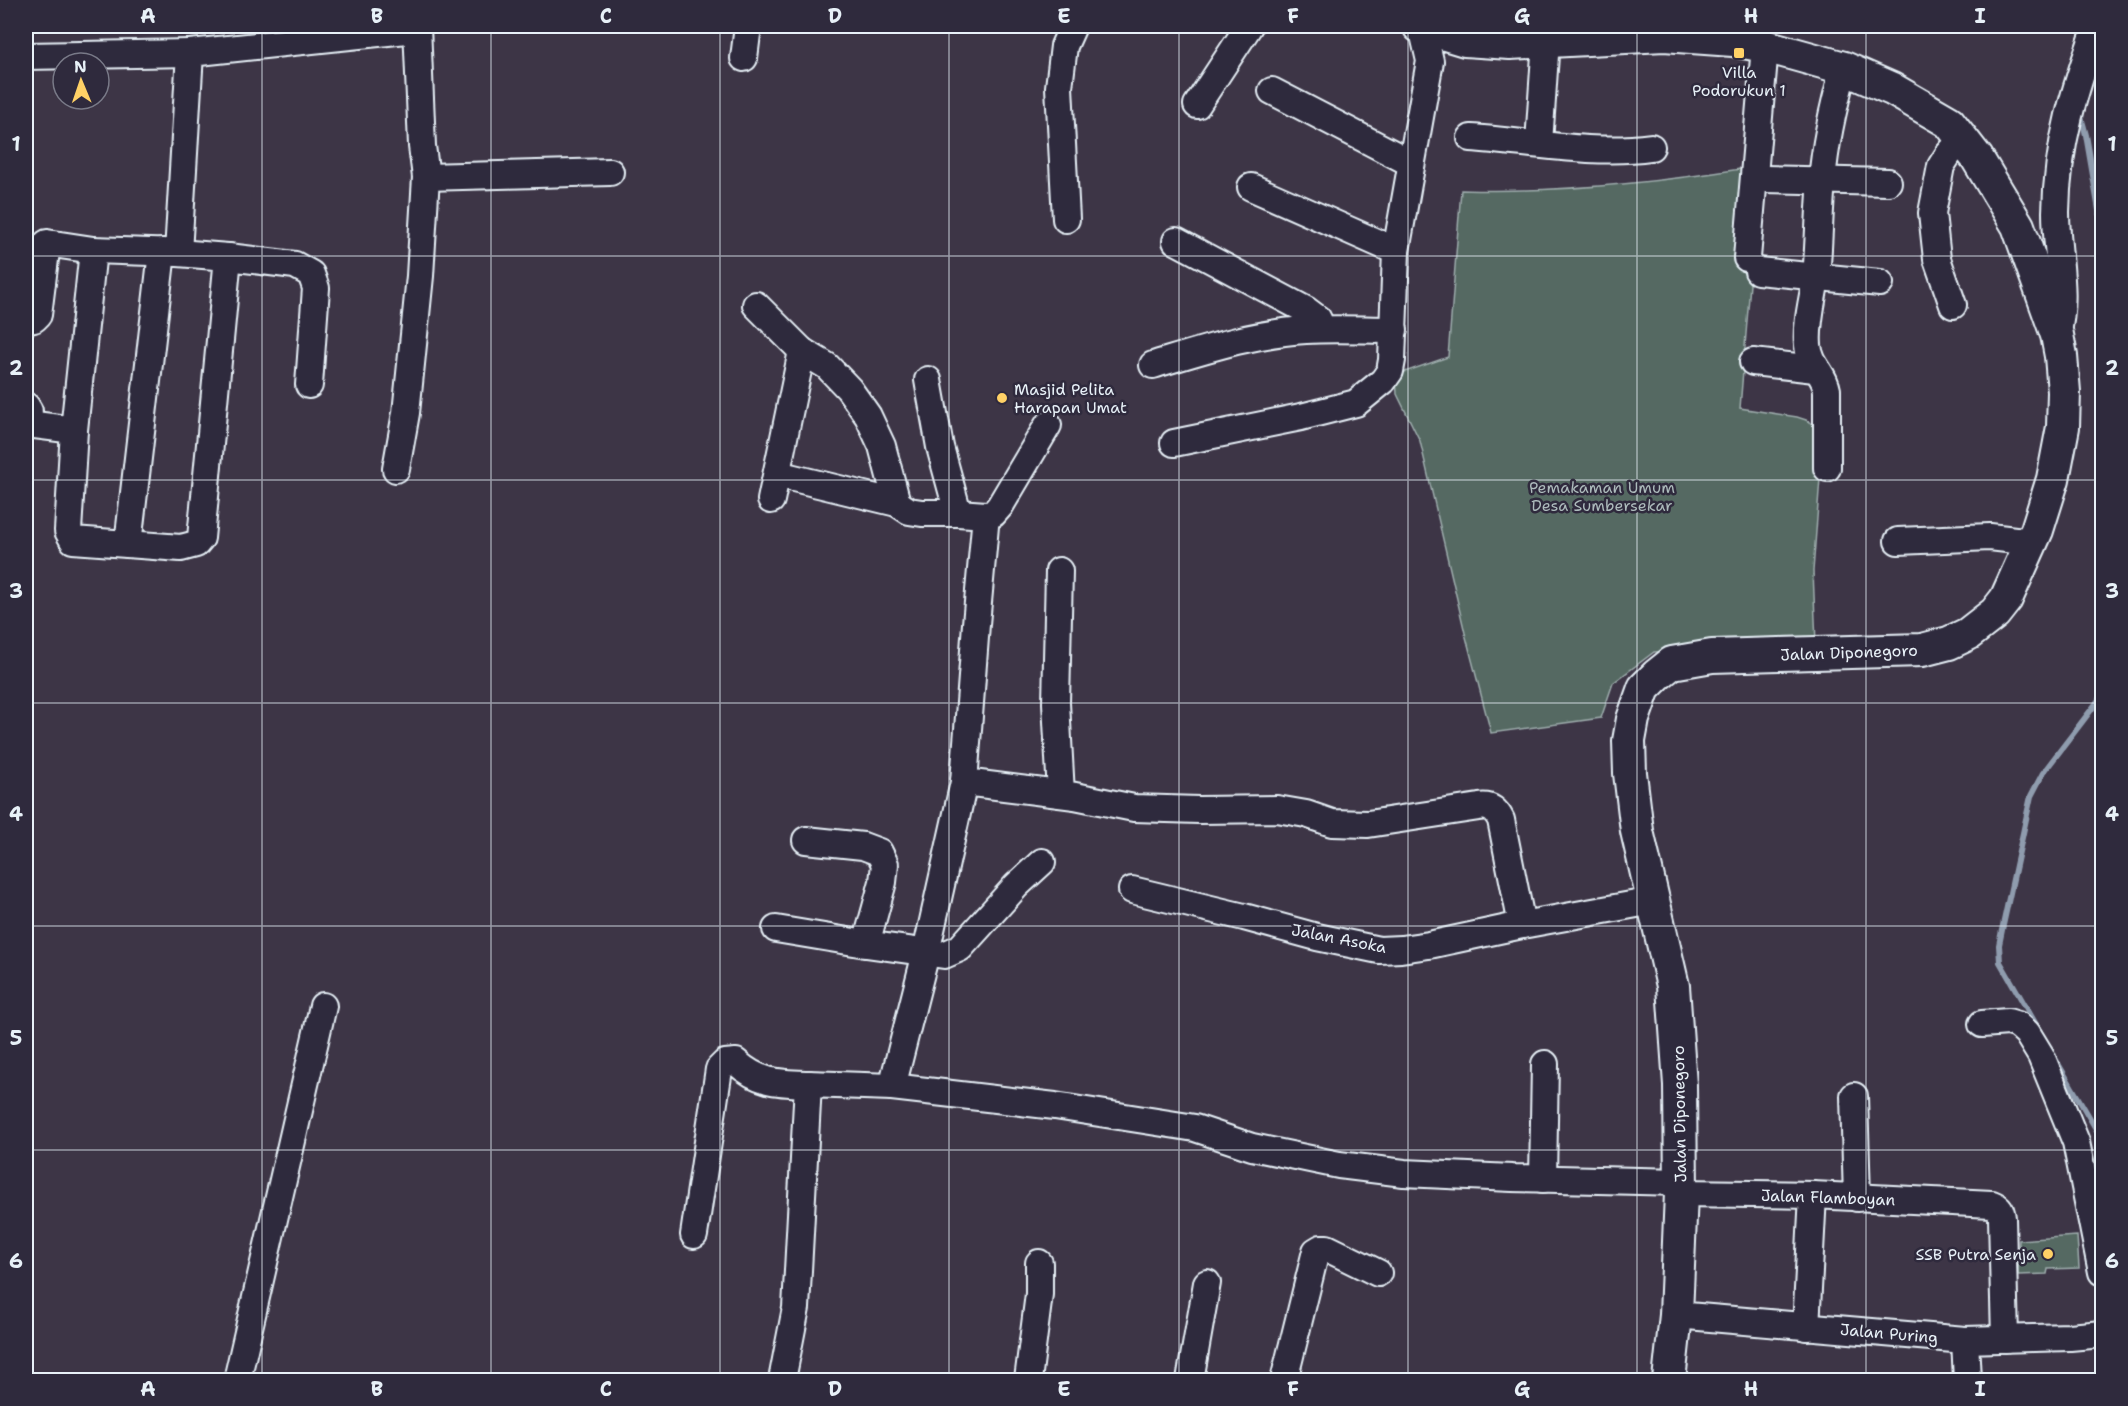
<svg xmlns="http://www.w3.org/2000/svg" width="2128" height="1406" font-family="'Shantell Sans',sans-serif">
	<rect width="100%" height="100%" fill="#3d3546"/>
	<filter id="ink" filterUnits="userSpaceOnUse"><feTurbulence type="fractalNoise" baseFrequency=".0167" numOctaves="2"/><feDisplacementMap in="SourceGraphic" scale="12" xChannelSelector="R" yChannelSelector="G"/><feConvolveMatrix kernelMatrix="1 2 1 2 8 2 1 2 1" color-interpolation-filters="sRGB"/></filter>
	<g filter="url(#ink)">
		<g fill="#556962" stroke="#9eadad" stroke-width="1.5">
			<path d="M1763,123L1740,408L1797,417L1806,420L1817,427L1820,478L1813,571L1816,644L1654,652L1613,683L1601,718L1491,733L1465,633L1420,441L1397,394L1396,375L1448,357L1461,190C1556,193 1653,183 1747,168Z"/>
			<path d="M2077,1236L2079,1268L2048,1269L2047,1274L2018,1275L2019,1240Z"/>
		</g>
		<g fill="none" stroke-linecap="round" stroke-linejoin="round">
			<g stroke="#8f9cae" stroke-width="6">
				<path d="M2080,113L2086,135L2102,228"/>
				<path d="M2038,1028L2000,962L1999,945L2002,930L2031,796L2043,773L2098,701L2102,693"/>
				<path d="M2053,1055L2102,1139"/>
			</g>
			<defs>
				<g id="minor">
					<path d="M417,26L422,146L426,177L610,172"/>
					<path d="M26,56L190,53"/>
					<path d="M744,58L748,26"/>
					<path d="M1272,91L1411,163"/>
					<path d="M1197,105L1249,26"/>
					<path d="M1471,138C1528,142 1595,155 1651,147"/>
					<path d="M1539,143L1546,40"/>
					<path d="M1765,179L1888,182"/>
					<path d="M1251,187L1396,251"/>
					<path d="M1066,219L1059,87L1064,46L1073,26"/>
					<path d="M1176,241L1306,310L1318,319L1321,329"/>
					<path d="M93,250L74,430L68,531L73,540L181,548L196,544L201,538L228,257L178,253"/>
					<path d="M228,257L295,265L311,274L316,288L309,385"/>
					<path d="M1747,258L1765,46"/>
					<path d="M1758,271L1880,283"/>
					<path d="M756,305L802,351L827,366L849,389L868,416L882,446L897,503"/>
					<path d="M1953,305L1937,259L1932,213L1941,166L1948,155L1963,138"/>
					<path d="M26,320L34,319L38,315L47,243L93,250L178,253L190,53L416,29"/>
					<path d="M2057,335C2068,294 2056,253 2056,212C2057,144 2075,89 2097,26"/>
					<path d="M1753,362L1815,369"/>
					<path d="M1153,365C1203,350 1254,333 1306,330C1335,328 1365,330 1394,330"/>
					<path d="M928,380L940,447L958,513"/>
					<path d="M26,406L29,411L27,424L74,430"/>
					<path d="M1174,443L1301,417L1356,403L1383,381L1390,371L1392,360L1396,251L1430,61L1424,35L1419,26"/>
					<path d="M1827,468V390C1824,372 1810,367 1808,345C1806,323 1813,299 1816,277C1819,245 1819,213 1822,181C1825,143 1834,104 1844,68"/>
					<path d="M396,469L406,413L420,276L426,177"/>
					<path d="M777,474L897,503L909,511L922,513H958L986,515"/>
					<path d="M771,500L802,351"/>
					<path d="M1898,541L1990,537L2032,542"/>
					<path d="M128,544L162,252"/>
					<path d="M1059,571L1056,703L1061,794"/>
					<path d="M964,782L1075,796L1134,808L1199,810L1277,809L1306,814L1332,823L1368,824L1479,807C1490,805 1496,810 1501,820L1522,925"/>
					<path d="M806,840L863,846L879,852L885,864L883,882L866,944"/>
					<path d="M1132,890L1244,917L1317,937L1379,950L1401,949L1429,945L1522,925L1653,901"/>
					<path d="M776,929L866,944L944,955L960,948L1016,886L1042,862"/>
					<path d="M1982,1024L2008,1022L2018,1025L2027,1033L2041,1056L2076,1142L2102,1272"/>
					<path d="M892,1087L925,957L964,782L976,624L986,515L993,514L1000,506L1048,425"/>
					<path d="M1854,1096L1857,1198"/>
					<path d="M1543,1179L1545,1064"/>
					<path d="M1681,1193L1813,1195L1992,1204C2000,1207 2001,1210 2002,1218L2005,1339"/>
					<path d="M694,1235L719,1069L725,1063L736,1062C759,1083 778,1083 808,1084"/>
					<path d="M1676,1315L1965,1340L2070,1337L2102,1334"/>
					<path d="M1806,1327L1813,1195"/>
					<path d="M1965,1340L1967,1380"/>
					<path d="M237,1380L323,1006"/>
					<path d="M782,1380L796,1308L808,1084L892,1087L1055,1106L1195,1128L1252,1147L1339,1165L1404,1173L1512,1178L1680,1182"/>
					<path d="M1028,1380L1039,1294V1263"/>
					<path d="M1190,1380L1207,1283"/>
					<path d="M1284,1380L1316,1251L1321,1248H1327L1378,1273"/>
				</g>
				<path id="major" d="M1419,26L1465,40L1510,43L1664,35L1733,40L1765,46L1844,68L1892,89L1949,122L1977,158L2018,226L2057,335L2061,356L2064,392L2063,427L2053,479L2037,530L2006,599L1995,613L1968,634L1949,643L1922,650L1712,656L1672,663L1657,675L1644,688L1633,719L1629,741L1630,773L1637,831L1673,986L1680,1085L1681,1193L1676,1315L1669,1380"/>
			</defs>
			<use href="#minor" stroke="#e8f1f8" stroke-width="30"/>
			<use href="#major" stroke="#e8f1f8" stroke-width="36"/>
			<use href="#minor" stroke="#2f2a3d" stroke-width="26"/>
			<use href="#major" stroke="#2f2a3d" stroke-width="32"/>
		</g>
	</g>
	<path fill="none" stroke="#e8f1f8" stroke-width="1.5" stroke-opacity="0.55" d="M262,26V1380M491,26V1380M720,26V1380M949,26V1380M1179,26V1380M1408,26V1380M1637,26V1380M1866,26V1380M26,256H2102M26,480H2102M26,703H2102M26,926H2102M26,1150H2102"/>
	<g fill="#ffd166" stroke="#2f2a3d" stroke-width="2">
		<rect x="1733" y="47" width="12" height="12" rx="3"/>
		<circle cx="1002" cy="398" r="6"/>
		<circle cx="2048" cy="1254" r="6"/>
	</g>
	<g text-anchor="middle" stroke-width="5" stroke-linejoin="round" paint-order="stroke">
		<g font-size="16" fill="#e8f1f8" stroke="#2f2a3d">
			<text x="1739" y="78">Villa<tspan x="1739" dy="18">Podorukun 1</tspan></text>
			<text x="1014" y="395" text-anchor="start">Masjid Pelita<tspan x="1014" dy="18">Harapan Umat</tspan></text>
			<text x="2036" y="1260" text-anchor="end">SSB Putra Senja</text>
		</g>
		<g font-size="16" fill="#adbbbc" stroke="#2f2a3d">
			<text x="1602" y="493">Pemakaman Umum<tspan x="1602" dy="18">Desa Sumbersekar</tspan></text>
		</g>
		<g font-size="16" fill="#e8f1f8" stroke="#2f2a3d">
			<text transform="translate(1849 652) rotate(-2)" y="6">Jalan Diponegoro</text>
			<text transform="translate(1339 938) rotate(11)" y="6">Jalan Asoka</text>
			<text transform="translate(1679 1114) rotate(-91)" y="6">Jalan Diponegoro</text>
			<text transform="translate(1828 1197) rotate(2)" y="6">Jalan Flamboyan</text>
			<text transform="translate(1889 1333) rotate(5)" y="6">Jalan Puring</text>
		</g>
	</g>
	<rect width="2128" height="1406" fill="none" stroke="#2f2a3d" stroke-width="66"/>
	<g transform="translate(81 81) rotate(358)"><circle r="28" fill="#2f2a3d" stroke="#797a88" stroke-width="1.5"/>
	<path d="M0-4.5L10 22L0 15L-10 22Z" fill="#ffd166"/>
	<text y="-9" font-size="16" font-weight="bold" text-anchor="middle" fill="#e8f1f8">N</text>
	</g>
	<rect x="33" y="33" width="2062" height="1340" fill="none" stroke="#e8f1f8" stroke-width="2"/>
	<g font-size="20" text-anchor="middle" font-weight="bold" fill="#e8f1f8">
		<text x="148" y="23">A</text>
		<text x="377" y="23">B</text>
		<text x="606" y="23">C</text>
		<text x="835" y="23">D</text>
		<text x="1064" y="23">E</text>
		<text x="1293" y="23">F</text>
		<text x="1522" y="23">G</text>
		<text x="1751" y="23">H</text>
		<text x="1980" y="23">I</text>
		<text x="16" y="151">1</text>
		<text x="2112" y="151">1</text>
		<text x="16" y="375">2</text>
		<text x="2112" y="375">2</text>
		<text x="16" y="598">3</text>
		<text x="2112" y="598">3</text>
		<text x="16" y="821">4</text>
		<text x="2112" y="821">4</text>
		<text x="16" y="1045">5</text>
		<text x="2112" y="1045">5</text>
		<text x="16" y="1268">6</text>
		<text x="2112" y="1268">6</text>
		<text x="148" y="1396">A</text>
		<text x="377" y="1396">B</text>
		<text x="606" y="1396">C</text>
		<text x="835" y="1396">D</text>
		<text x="1064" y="1396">E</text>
		<text x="1293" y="1396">F</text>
		<text x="1522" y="1396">G</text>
		<text x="1751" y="1396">H</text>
		<text x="1980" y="1396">I</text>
	</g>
</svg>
